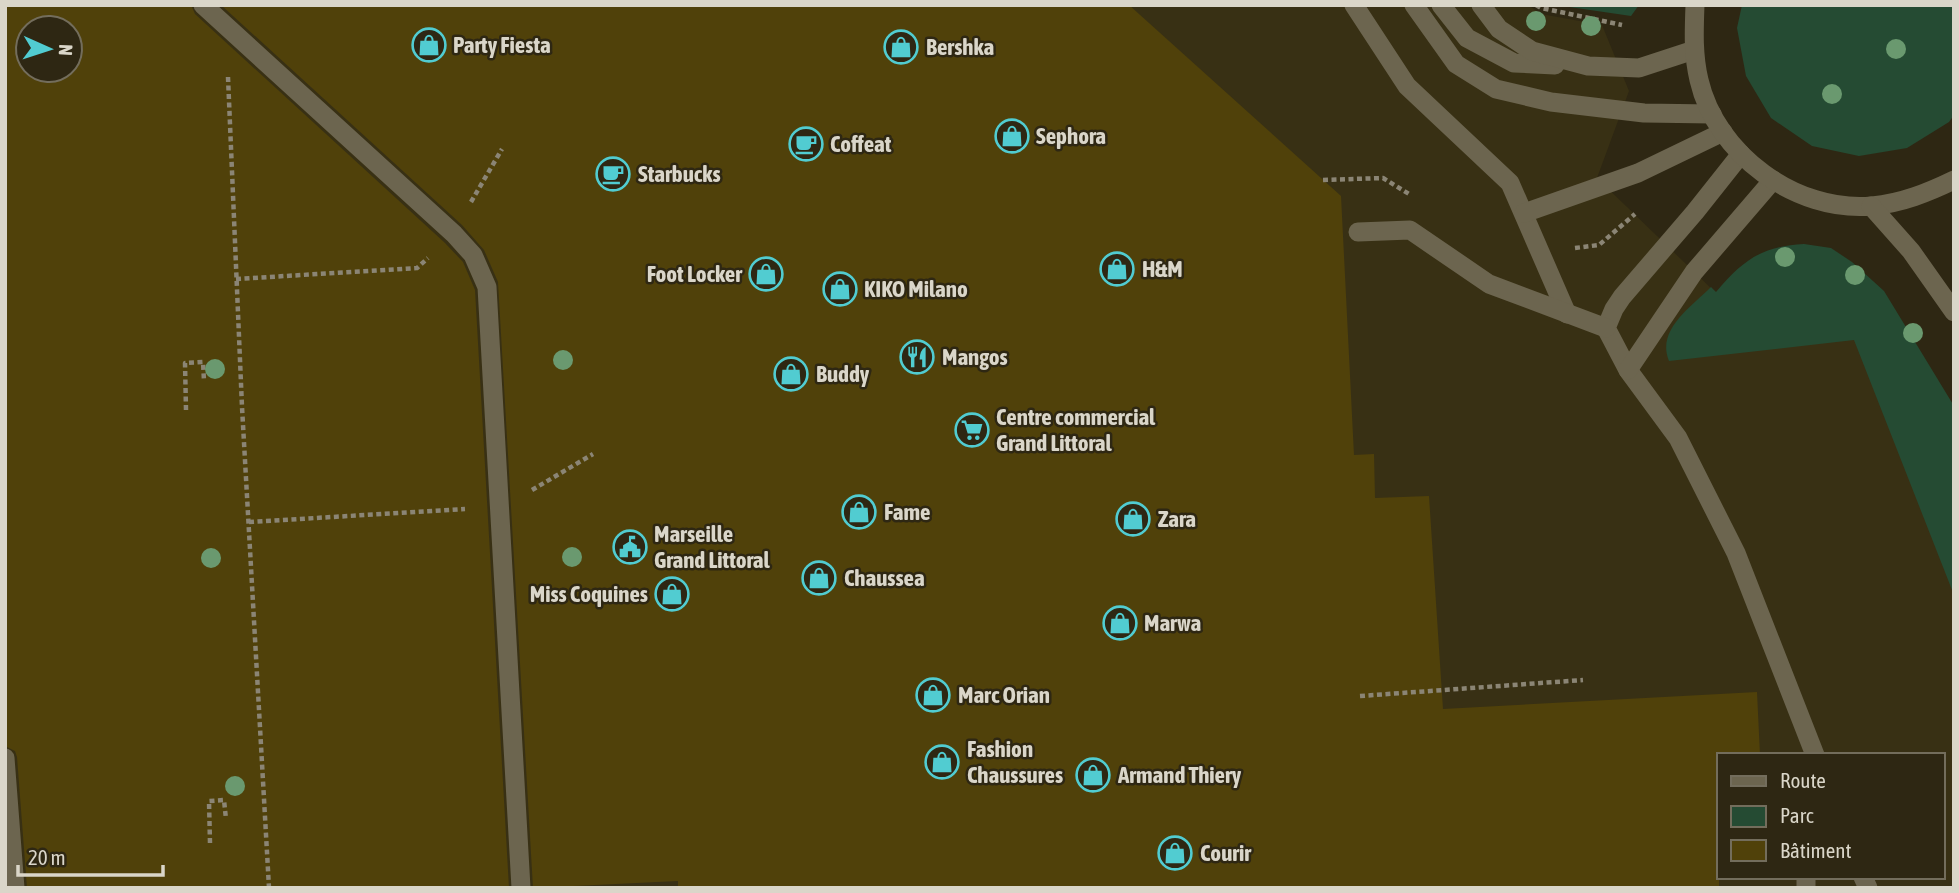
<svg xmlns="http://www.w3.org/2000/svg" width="1959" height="893" font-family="'Asap Condensed',sans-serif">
	<rect width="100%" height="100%" fill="#2e2713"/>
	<path fill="#383014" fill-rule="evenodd" d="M5,5H1528L1541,14L1602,25L1629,91L1597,178L1716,293L1881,322L1954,411V888H5ZM28,28H70V70H28ZM1719,755H1943V877H1719Z"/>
	<g fill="#254b33">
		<path d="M1556,5H1639L1631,16Z"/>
		<path d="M1742,5H1954V115L1949,122L1907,148L1859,156L1812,146L1771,118L1746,76L1737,28Z"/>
		<path d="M1804,244L1831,248L1852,262L1884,291L1954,406V595L1854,340L1669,361C1656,330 1691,307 1711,287L1716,292C1743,260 1762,246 1804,244Z"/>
	</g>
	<g fill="#50410a" fill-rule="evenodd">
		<path d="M5,5H191L195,14L445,243L463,262L475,290L509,888H27L17,757L15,751L5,746ZM28,28H70V70H28Z"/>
		<path d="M221,5H1129L1341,196L1354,455L1374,454L1375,498L1429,496L1443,709L1757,692L1760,755H1719V888H678V881L533,888L498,282L484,250L462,225Z"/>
	</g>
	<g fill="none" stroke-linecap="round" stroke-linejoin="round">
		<g stroke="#8b8575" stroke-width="4.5" stroke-dasharray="5 3.5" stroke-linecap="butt">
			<path d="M1536,5L1541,8L1622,25"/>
			<path d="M228,77L242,407L269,888"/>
			<path d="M1323,180L1383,178L1409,194"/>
			<path d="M471,202L502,149"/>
			<path d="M1575,248L1599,245L1635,214"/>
			<path d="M236,279L417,268L428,258"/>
			<path d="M186,410L185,363L203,362L204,381"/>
			<path d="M532,490L593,454"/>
			<path d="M249,522L465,509"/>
			<path d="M1360,696L1583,680"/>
			<path d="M210,843L209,801L224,800L226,819"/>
		</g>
		<g stroke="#6c654f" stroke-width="19">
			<path d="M203,5L454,234L473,255L487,287L521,888"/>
			<path d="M1354,5L1407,86L1510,183L1567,314"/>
			<path d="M1414,5L1456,64L1496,89L1551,102L1644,113L1712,114"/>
			<path d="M1441,5L1467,38L1514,63L1555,65"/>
			<path d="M1481,5L1499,29L1532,51L1588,66L1639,68L1694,50"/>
			<path d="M1741,154L1695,212L1622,297L1614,309L1606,328L1628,370L1678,438L1736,553L1815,755"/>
			<path d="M1524,213L1638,173L1723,132"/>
			<path d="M1358,232L1410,230L1489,284L1606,328"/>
			<path d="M1628,370L1694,272L1773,180"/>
			<path d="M5,758L15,888"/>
			<path d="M1806,877V888"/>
			<path d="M1863,877L1868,888"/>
		</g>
		<g stroke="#6c654f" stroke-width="19">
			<path d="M1695,5C1694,31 1693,55 1699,80C1716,154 1796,213 1872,206C1902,203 1927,193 1954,180"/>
			<path d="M1871,206L1911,251L1954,312"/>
		</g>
	</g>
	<g fill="#6a996f">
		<circle cx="1536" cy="21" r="10"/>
		<circle cx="1591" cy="26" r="10"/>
		<circle cx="1896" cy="49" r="10"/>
		<circle cx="1832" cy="94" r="10"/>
		<circle cx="1785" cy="257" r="10"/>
		<circle cx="1855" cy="275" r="10"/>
		<circle cx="1913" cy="333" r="10"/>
		<circle cx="563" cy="360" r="10"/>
		<circle cx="215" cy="369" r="10"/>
		<circle cx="572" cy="557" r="10"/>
		<circle cx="211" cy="558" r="10"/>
		<circle cx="235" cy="786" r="10"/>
	</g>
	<defs>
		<symbol id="shop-ring" viewBox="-11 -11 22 22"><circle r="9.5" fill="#2e2713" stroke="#51ccd1" stroke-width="1.5"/><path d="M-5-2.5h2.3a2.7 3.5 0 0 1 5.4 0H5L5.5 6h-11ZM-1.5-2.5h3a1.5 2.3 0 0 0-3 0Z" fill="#51ccd1"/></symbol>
		<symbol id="cafe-ring" viewBox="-11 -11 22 22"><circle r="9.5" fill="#2e2713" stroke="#51ccd1" stroke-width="1.5"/><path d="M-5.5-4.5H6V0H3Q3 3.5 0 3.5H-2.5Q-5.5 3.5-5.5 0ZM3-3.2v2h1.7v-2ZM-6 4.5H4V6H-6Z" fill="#51ccd1"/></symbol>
		<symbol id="restaurant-ring" viewBox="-11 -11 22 22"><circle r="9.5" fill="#2e2713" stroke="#51ccd1" stroke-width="1.5"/><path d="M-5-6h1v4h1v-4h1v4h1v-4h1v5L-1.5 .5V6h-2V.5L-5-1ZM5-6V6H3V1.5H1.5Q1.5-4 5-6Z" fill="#51ccd1"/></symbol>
		<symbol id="supermarket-ring" viewBox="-11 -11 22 22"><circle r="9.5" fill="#2e2713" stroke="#51ccd1" stroke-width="1.5"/><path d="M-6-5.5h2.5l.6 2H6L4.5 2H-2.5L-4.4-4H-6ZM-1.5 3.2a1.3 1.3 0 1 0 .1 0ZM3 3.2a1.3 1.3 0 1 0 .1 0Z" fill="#51ccd1"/></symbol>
		<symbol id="civic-ring" viewBox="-11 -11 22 22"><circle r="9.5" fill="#2e2713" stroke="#51ccd1" stroke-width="1.5"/><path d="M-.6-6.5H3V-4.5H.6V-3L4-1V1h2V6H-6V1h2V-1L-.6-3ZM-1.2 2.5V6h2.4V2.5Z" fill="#51ccd1"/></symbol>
	</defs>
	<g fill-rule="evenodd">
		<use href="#shop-ring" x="410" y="26" width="38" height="38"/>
		<use href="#shop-ring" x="882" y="28" width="38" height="38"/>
		<use href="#shop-ring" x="993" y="117" width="38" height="38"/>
		<use href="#cafe-ring" x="787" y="125" width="38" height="38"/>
		<use href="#cafe-ring" x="594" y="155" width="38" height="38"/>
		<use href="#shop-ring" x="1098" y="250" width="38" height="38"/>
		<use href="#shop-ring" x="747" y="255" width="38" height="38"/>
		<use href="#shop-ring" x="821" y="270" width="38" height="38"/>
		<use href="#restaurant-ring" x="898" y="338" width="38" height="38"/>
		<use href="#shop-ring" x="772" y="355" width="38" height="38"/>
		<use href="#supermarket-ring" x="953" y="411" width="38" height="38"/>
		<use href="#shop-ring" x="840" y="493" width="38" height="38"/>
		<use href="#shop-ring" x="1114" y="500" width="38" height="38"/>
		<use href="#civic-ring" x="611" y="528" width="38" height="38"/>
		<use href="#shop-ring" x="800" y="559" width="38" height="38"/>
		<use href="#shop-ring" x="653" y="575" width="38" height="38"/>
		<use href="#shop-ring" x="1101" y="604" width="38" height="38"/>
		<use href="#shop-ring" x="914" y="676" width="38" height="38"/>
		<use href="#shop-ring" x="923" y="743" width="38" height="38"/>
		<use href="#shop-ring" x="1074" y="756" width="38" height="38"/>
		<use href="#shop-ring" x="1156" y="834" width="38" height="38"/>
	</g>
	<g text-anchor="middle" stroke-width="5" stroke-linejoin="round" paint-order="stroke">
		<g font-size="23" font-weight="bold" fill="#dad6c9" stroke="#2e2713" text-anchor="start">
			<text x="453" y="53">Party Fiesta</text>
			<text x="926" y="55">Bershka</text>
			<text x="1036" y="144">Sephora</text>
			<text x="830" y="152">Coffeat</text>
			<text x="638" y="182">Starbucks</text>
			<text x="1142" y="277">H&amp;M</text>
			<text x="742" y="282" text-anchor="end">Foot Locker</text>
			<text x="864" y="297">KIKO Milano</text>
			<text x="942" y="365">Mangos</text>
			<text x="816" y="382">Buddy</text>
			<text x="996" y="425">Centre commercial<tspan x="996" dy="26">Grand Littoral</tspan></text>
			<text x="884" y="520">Fame</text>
			<text x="1158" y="527">Zara</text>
			<text x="654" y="542">Marseille<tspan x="654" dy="26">Grand Littoral</tspan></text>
			<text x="844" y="586">Chaussea</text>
			<text x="648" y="602" text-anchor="end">Miss Coquines</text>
			<text x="1144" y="631">Marwa</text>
			<text x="958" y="703">Marc Orian</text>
			<text x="967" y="757">Fashion<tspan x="967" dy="26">Chaussures</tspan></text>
			<text x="1118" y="783">Armand Thiery</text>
			<text x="1200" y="861">Courir</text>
		</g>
	</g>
	<rect width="1959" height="893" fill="none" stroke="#dad6c9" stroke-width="14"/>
	<rect x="1717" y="753" width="228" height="126" fill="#2e2713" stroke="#736d5c" stroke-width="2"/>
	<rect x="1731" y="776" width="35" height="10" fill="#6c654f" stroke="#736d5c" stroke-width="2"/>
	<text x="1780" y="788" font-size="21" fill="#dad6c9">Route</text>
	<rect x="1731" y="806" width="35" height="21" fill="#254b33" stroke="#736d5c" stroke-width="2"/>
	<text x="1780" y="823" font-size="21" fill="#dad6c9">Parc</text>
	<rect x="1731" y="840" width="35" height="21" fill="#50410a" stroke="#736d5c" stroke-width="2"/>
	<text x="1780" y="858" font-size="21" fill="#dad6c9">Bâtiment</text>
	<g transform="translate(49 49) rotate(93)"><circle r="33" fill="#2e2713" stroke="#736d5c" stroke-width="2"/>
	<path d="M0-5L12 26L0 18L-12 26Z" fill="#51ccd1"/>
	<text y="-10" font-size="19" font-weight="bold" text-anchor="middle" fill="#dad6c9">N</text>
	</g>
	<path d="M18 865v10h145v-10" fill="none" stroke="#dad6c9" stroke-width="3.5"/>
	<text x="28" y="865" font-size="21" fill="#dad6c9" stroke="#2e2713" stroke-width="5" paint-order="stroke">20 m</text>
</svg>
